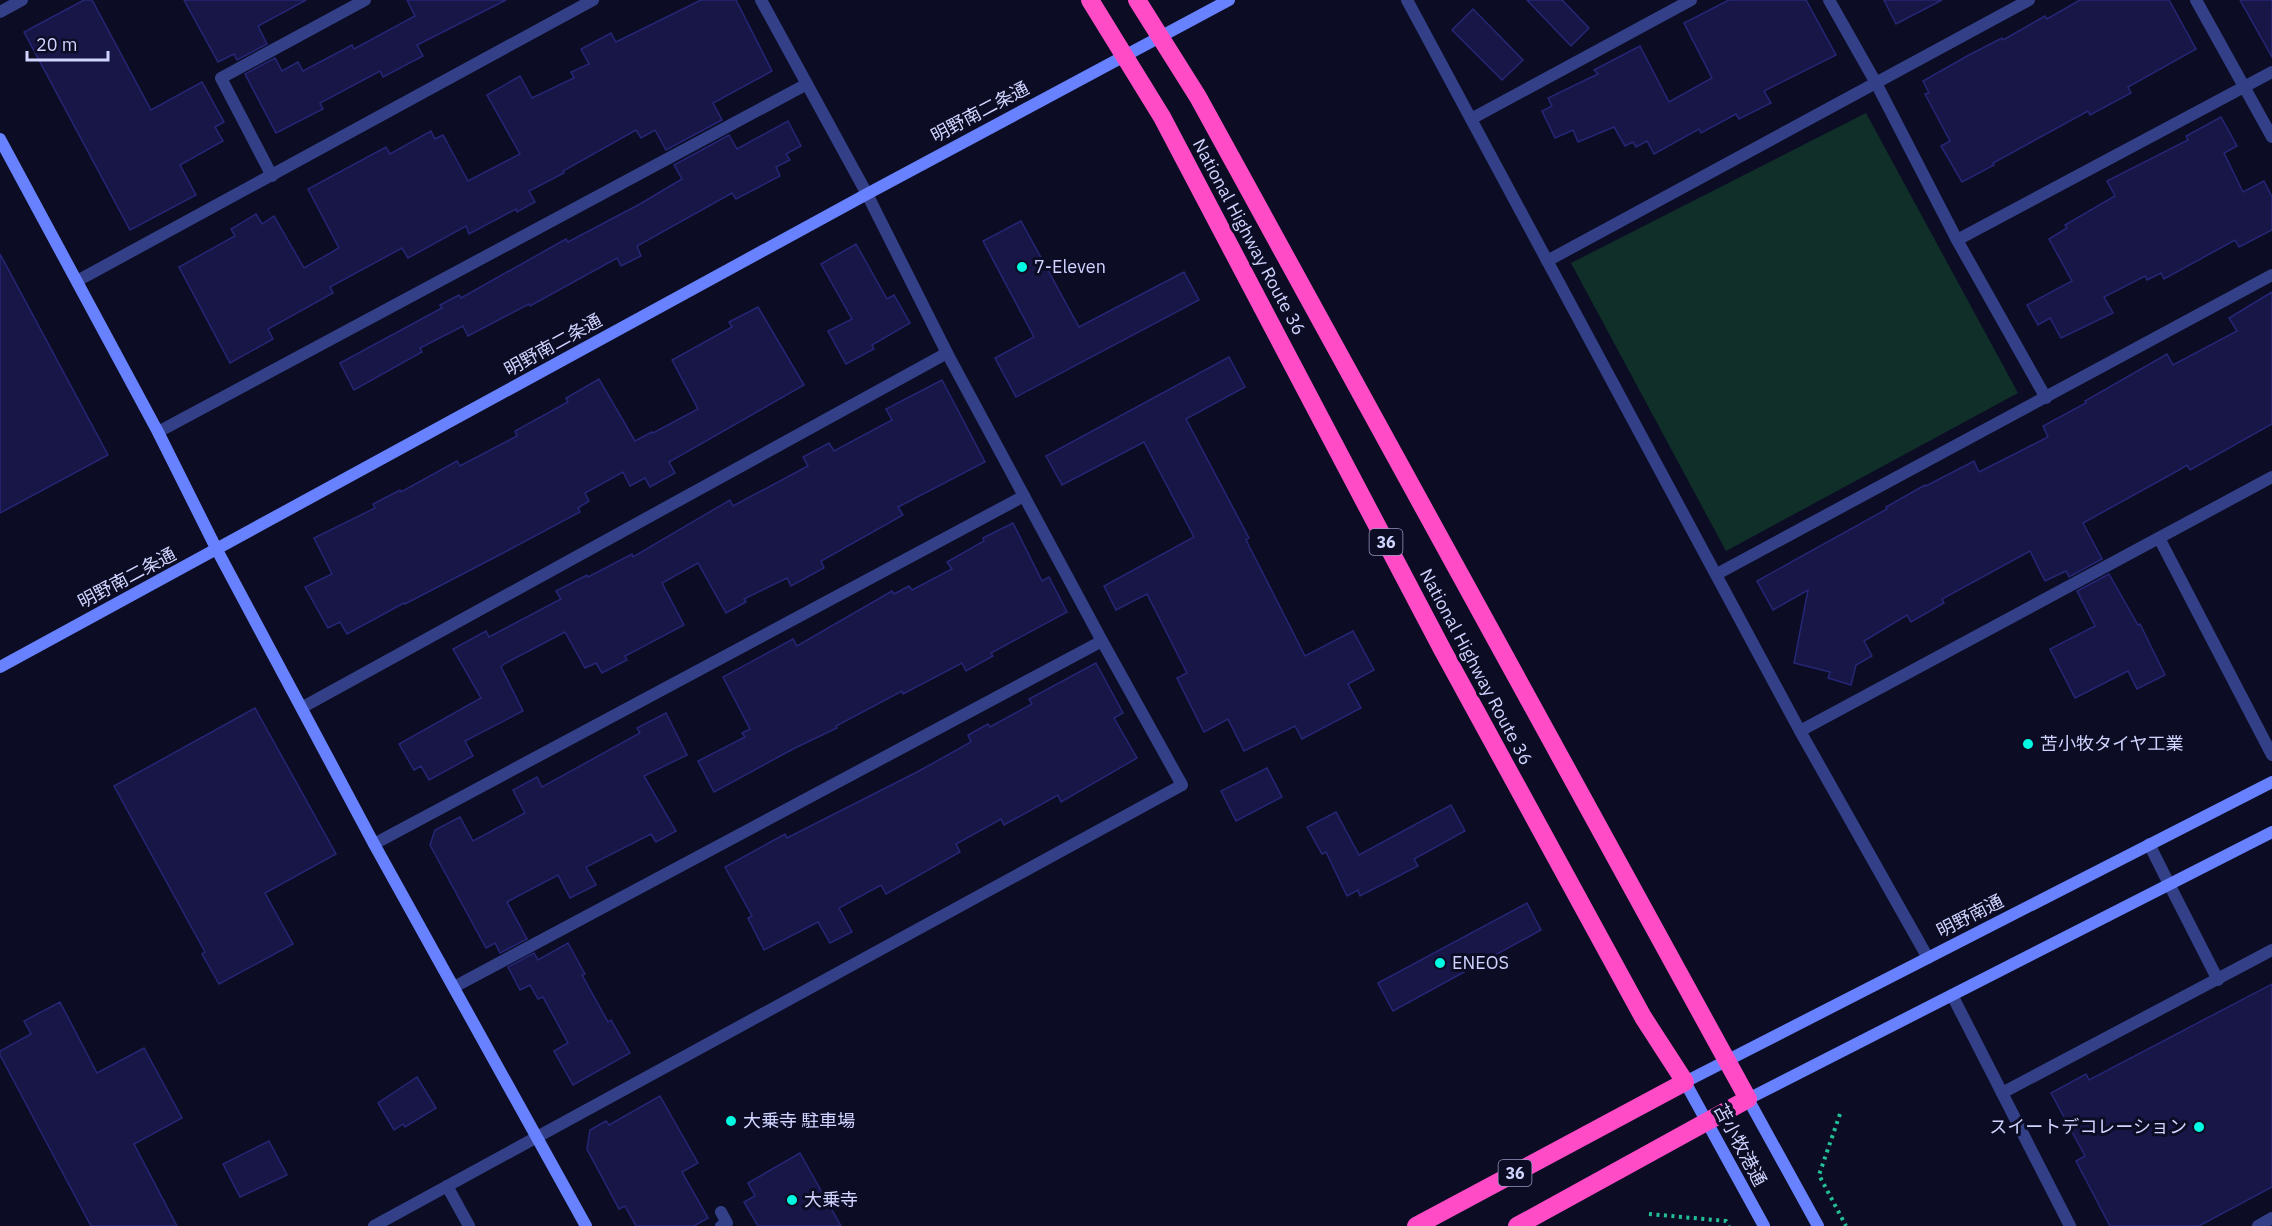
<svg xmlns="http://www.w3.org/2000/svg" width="2272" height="1226" font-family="'IBM Plex Sans','Noto Sans JP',sans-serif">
	<rect width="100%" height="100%" fill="#0c0d25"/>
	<path fill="#0f2f28" d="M1866,113L2018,393L1726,551L1571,263Z"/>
	<g fill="#171647" stroke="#262676" stroke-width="1.5">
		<path d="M84,0H92L151,110L202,82L224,122L215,127L223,141L180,165L196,195L130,230L24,32Z"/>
		<path d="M184,0H306L258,26L267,44L237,60L234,54L218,62Z"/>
		<path d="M407,0H506L417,45L423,56L383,77L380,71L320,103L323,109L276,133L245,74L275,58L282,71L298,62L303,71L352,45L354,49L415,16Z"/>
		<path d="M701,0H736L772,71L713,103L722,120L666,150L655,130L641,138L636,130L563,171L564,173L529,191L535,202L517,212L516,209L469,234L466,226L408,258L402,248L330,287L333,293L268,329L273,339L230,363L179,267L235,236L231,229L256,214L262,224L274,216L304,268L339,248L308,189L386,147L390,154L431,131L435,139L443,135L468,181L520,154L487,95L520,76L532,98L574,78L571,72L589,64L581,49L611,33L616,42Z"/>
		<path d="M1527,0H1562L1589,28L1571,46Z"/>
		<path d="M1729,0H1806L1836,55L1764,91L1771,103L1739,119L1736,114L1701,133L1699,129L1654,154L1647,141L1636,147L1633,142L1625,146L1614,127L1578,142L1573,130L1555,138L1542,111L1552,106L1548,98L1598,74L1594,70L1640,46L1669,102L1712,78L1684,23Z"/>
		<path d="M1884,0H1942L1896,24Z"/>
		<path d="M2080,0H2169L2196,49L2128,87L2131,93L2090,115L2088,111L1993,163L1994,165L1962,182L1941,146L1950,141L1925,94L1929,93L1923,81L1969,55L2002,38L2003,40L2045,16L2047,19Z"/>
		<path d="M2240,0H2272V57Z"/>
		<path d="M1473,9L1523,60L1502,80L1452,30Z"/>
		<path d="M2221,117L2237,146L2224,153L2243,192L2264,181L2272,197V230L2239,247L2235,240L2164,279L2161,273L2147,280L2145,276L2104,297L2113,313L2061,338L2050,318L2038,325L2027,305L2072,281L2049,239L2067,228L2065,225L2115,196L2107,181L2188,140L2186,136Z"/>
		<path d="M788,121L801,146L786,154L790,160L776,167L780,176L736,199L732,193L637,246L641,256L621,266L617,258L530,306L529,304L468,336L463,326L420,348L422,352L354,390L340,363L442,308L440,305L459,295L461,298L566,239L568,242L640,204L682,179L674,165L729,135L737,149Z"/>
		<path d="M1021,221L1079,327L1184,272L1199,300L1016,397L995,358L1034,337L983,241Z"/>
		<path d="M856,244L887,299L894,295L910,323L872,345L874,349L846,364L828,331L852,319L821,264Z"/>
		<path d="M0,254L108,455L0,513Z"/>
		<path d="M2272,292V424L2190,470L2187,465L2179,470L2083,523L2102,559L2069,577L2066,571L2045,581L2030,551L1942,599L1944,603L1911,622L1907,615L1864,641L1872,656L1856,665L1851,685L1828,678L1830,672L1794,663L1808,590L1773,610L1757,581L1887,509L1886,507L1925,485L1926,486L1974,461L1979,472L2048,437L2043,426L2086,403L2085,401L2167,354L2173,365L2237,331L2229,318Z"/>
		<path d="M758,307L804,385L669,462L675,473L650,487L645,478L630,486L623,472L585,493L589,501L578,508L580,512L505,552L405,604L404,603L347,634L340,622L328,628L305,587L332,574L314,538L375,508L373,504L400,490L401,492L457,461L460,466L517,436L515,431L568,402L566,398L599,379L635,441L652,432L653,433L698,409L672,360L732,327L729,322Z"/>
		<path d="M1229,357L1245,387L1186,419L1249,538L1246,540L1305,656L1353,631L1374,670L1348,684L1361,708L1302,739L1295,726L1244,751L1228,719L1204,732L1177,678L1187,673L1147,594L1116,610L1104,586L1194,537L1144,442L1062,485L1046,456Z"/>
		<path d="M942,380L985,462L898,507L903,515L821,561L824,568L791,586L787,578L744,599L746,602L726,613L698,563L662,583L684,625L625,656L627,660L602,673L596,663L585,668L565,632L504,664L501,667L523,711L465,741L473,756L429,780L421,766L414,770L399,744L481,698L453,649L486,631L489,637L561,599L556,591L587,575L588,577L632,554L633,557L730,500L733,506L808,466L803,457L829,443L834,451L892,420L886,409Z"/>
		<path d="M1013,523L1042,581L1049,577L1067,612L991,653L993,656L966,671L962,663L903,694L902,691L836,726L837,728L793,749L714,792L698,761L745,737L742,733L750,729L723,677L793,639L797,646L892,591L894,594L909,586L912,590L952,569L947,562L984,541L983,538Z"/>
		<path d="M2109,574L2138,625L2140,624L2165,675L2137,689L2128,671L2075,698L2050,649L2095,626L2077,591Z"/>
		<path d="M1096,663L1123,713L1114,718L1137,758L1061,802L1058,795L1004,825L1001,819L956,844L960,852L886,894L881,885L839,908L852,932L830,943L818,922L764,950L748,918L752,916L725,867L785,834L787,838L919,771L971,742L968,735L988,724L990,727L1032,704L1029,699Z"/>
		<path d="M255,708L336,854L265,893L293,944L219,984L202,954L205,952L114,786Z"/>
		<path d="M666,713L687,755L644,776L676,831L656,842L651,834L586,867L596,885L570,898L558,875L507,902L527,939L500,953L495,943L486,948L430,845L435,830L460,817L473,841L525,813L513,790L537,777L542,787L640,733L637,728Z"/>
		<path d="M1267,768L1282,797L1236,821L1221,791Z"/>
		<path d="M1451,805L1465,831L1414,859L1418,866L1360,896L1358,890L1347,896L1326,852L1322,854L1307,827L1336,812L1359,855Z"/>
		<path d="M1527,903L1541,930L1393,1011L1378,983Z"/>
		<path d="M568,943L585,974L582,975L608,1022L611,1020L630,1053L573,1085L554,1051L568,1043L543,997L538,999L530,985L520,990L508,967L534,953L538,960Z"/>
		<path d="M2272,984V1187L2199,1226H2110L2076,1161L2085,1156L2051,1093L2086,1074L2089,1080Z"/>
		<path d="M60,1002L97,1073L144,1048L182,1118L134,1144L177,1226H91L0,1055V1051L31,1034L24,1021Z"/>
		<path d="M417,1077L436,1108L405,1127L403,1124L394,1130L378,1103Z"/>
		<path d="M660,1096L698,1163L682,1172L708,1218L694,1226H636L625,1206L619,1209L587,1149L590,1130L606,1121L609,1125Z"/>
		<path d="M269,1141L287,1175L240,1197L223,1164Z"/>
		<path d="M800,1153L841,1226H758L744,1202L755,1196L748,1183Z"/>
	</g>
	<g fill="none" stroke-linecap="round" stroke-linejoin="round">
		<g stroke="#23c097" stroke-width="4" stroke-dasharray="3 4.5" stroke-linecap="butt">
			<path d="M1840,1114L1819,1175L1846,1226"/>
			<path d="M1649,1214L1726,1221L1729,1226"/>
		</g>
		<g stroke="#334088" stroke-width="12">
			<path d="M2159,538L2272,755"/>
			<path d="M2169,884L2218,980"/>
			<path d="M2002,1093L2272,950"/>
			<path d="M447,1186L469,1226"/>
			<path d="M721,1212L727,1223L721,1226"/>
		</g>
		<g stroke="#334088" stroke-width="12">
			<path d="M1407,0L1800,731L1928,958"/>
			<path d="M1829,0L1876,83L1957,240L2046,398"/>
			<path d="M2196,0L2272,137"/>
			<path d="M0,12L22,0"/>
			<path d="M1471,119L1691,0"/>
			<path d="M272,176L221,78L365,0"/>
			<path d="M1957,240L2272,72"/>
			<path d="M1547,261L2029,0"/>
			<path d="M77,281L593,0"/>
			<path d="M158,432L807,84"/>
			<path d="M1717,574L2272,275"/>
			<path d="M303,707L947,353"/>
			<path d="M1800,731L2272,477"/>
			<path d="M374,844L1024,496"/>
			<path d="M2149,844L2169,884"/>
			<path d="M454,987L1102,641"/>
			<path d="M1952,995L2070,1226"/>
			<path d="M374,1226L1182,785L1102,641L947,353L867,194L761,0"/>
			<path d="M2258,1226L2272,1218"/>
		</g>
		<g stroke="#6781ff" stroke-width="12">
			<path d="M0,139L158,432L217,550L374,844L586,1226"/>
			<path d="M0,667L867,194L1229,0"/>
			<path d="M1764,1226L1685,1082L2272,782"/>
			<path d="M1818,1226L1748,1099L2272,832"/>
		</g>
		<g stroke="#ff4bc5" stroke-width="18">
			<path d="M1090,0L1162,117L1442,649L1643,1017L1685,1082L1416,1226"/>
			<path d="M1137,0L1198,97L1748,1099L1517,1226"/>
		</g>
	</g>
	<g fill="#00fbe2" stroke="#0c0d25" stroke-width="2">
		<circle cx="1022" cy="267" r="6"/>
		<circle cx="2028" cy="744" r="6"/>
		<circle cx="1440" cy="963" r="6"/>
		<circle cx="731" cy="1121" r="6"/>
		<circle cx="2199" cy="1127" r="6"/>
		<circle cx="792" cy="1200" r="6"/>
	</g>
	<g text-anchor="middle" stroke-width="6" stroke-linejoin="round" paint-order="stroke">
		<g fill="#0c0d25" stroke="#9598be" stroke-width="1.5">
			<rect x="1369.5" y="529" width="33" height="26" rx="4.5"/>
			<rect x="1498.5" y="1160" width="33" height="26" rx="4.5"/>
		</g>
		<g font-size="16" font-weight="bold" fill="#d0d4ff">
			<text x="1386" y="548">36</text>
			<text x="1515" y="1179">36</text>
		</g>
		<g font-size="18" fill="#d0d4ff" stroke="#0c0d25">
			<text transform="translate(980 112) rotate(-28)" y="6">明野南二条通</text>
			<text transform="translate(1249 237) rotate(62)" y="6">National Highway Route 36</text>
			<text transform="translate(553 345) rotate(-29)" y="6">明野南二条通</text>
			<text transform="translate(127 578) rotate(-28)" y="6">明野南二条通</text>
			<text transform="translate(1476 667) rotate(62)" y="6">National Highway Route 36</text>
			<text transform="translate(1970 916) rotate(-27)" y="6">明野南通</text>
			<text transform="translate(1740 1145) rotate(62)" y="6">苫小牧港通</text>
		</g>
		<g font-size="18" fill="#d0d4ff" stroke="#0c0d25" text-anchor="start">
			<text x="1034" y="273">7-Eleven</text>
			<text x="2040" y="750">苫小牧タイヤ工業</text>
			<text x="1452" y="969">ENEOS</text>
			<text x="743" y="1127">大乗寺 駐車場</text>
			<text x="2187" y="1133" text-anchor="end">スイートデコレーション</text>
			<text x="804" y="1206">大乗寺</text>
		</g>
	</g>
	<path d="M27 51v9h81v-9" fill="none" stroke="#d0d4ff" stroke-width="3"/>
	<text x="36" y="51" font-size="18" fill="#d0d4ff" stroke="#0c0d25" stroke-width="4.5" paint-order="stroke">20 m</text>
</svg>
